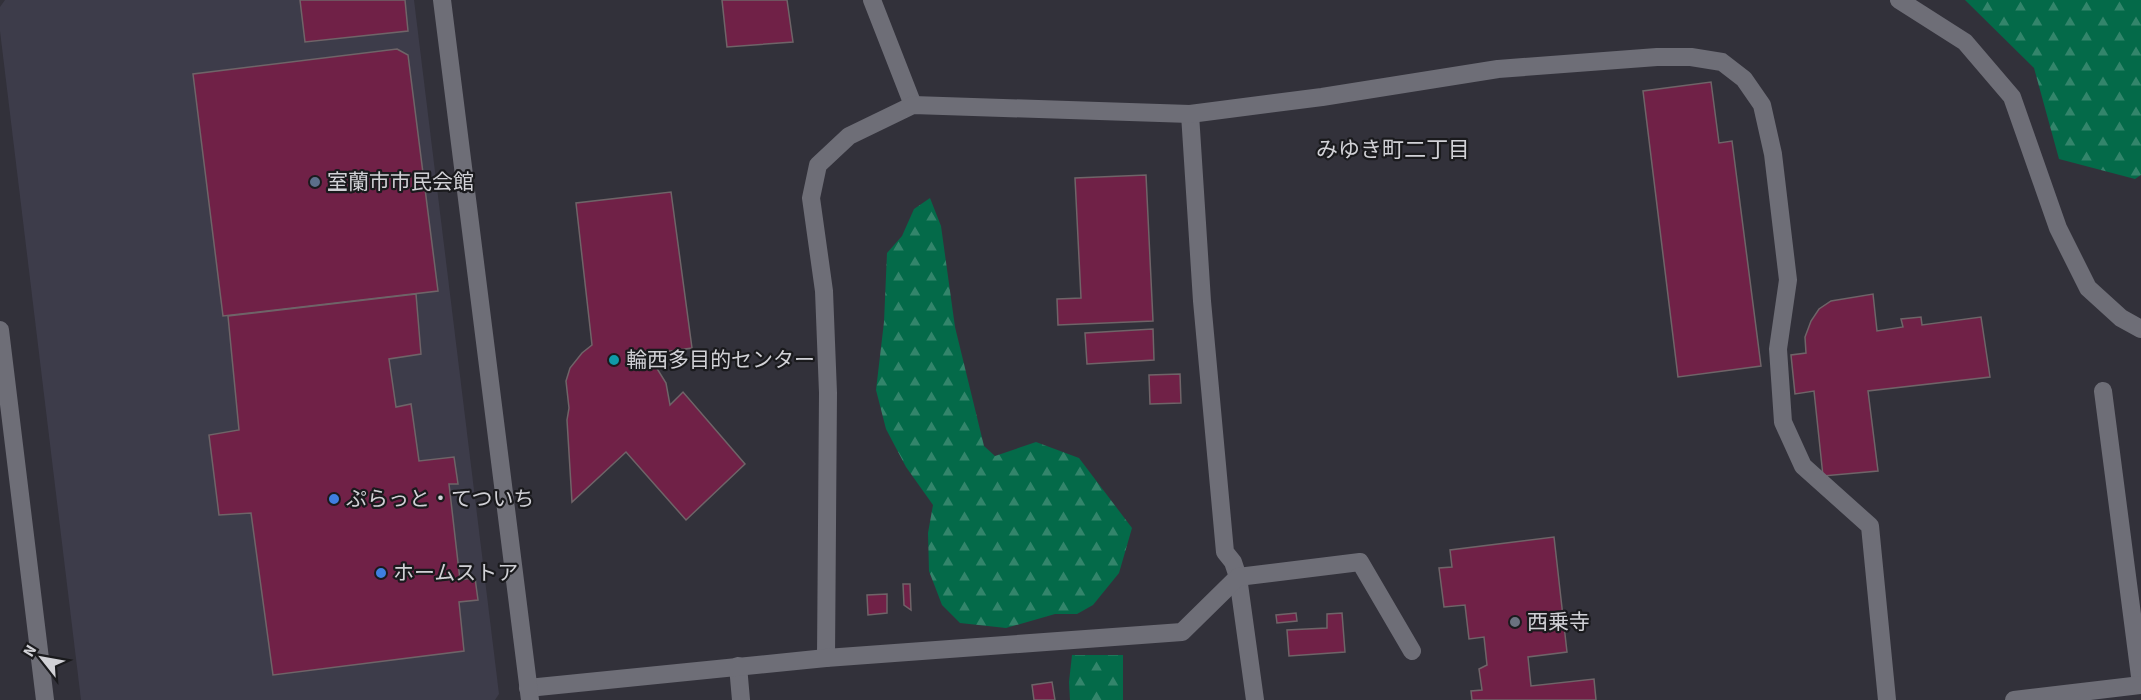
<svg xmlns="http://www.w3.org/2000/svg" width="2141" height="700" font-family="'Source Sans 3','Noto Sans JP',sans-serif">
	<defs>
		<pattern id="forest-firs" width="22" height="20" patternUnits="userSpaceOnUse" patternTransform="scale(1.5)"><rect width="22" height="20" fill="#046a49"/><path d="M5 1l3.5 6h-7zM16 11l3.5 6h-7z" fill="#33856b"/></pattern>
	</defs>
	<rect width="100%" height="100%" fill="#32313a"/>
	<path fill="#3d3c4a" d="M5,0H414L499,694L495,700H81L0,31V7Z"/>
	<g fill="url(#forest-firs)">
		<path d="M1965,0H2141V175L2135,179L2059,159L2034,68Z"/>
		<path d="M930,198L941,226L955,327L984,446L995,456L1036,442L1079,458L1132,528L1119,573L1093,605L1077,614H1055L1006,628L960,623L942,605L929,571L928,533L933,505L906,467L886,429L876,390L884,322L887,253L902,236L914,209Z"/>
		<path d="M1072,655H1123V700H1070L1069,682Z"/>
	</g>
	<g fill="#702147" stroke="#6f6468" stroke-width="1.5">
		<path d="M300,0H405L408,31L305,42Z"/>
		<path d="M722,0H787L793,42L727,47Z"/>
		<path d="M397,49L408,55L438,291L223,316L193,74Z"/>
		<path d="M1711,82L1719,143L1732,141L1761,366L1678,377L1643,91Z"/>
		<path d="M1146,175L1153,321L1058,325L1057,299L1081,298L1075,178Z"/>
		<path d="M671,192L692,348L648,354L666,383L670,405L683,392L745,464L686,520L626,452L572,502L567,420L569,408L566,381L570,368L582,353L592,345L576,203Z"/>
		<path d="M416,294L421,354L389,359L396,407L411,404L419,461L454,457L458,484H449L460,580L475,578L478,600L459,602L464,651L273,675L251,513L219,515L209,435L239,430L228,316Z"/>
		<path d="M1873,294L1877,331L1903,327L1901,319L1921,317L1922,325L1981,317L1990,377L1868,391L1878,471L1823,476L1814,391L1795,394L1791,355L1806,353L1805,337L1811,321L1819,309L1831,301Z"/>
		<path d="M1153,329L1154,360L1087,364L1085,333Z"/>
		<path d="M1180,374L1181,403L1150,404L1149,375Z"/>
		<path d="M1554,537L1567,652L1528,657L1531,686L1594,679L1596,700H1472L1471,691L1482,690L1479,669L1487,665L1484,637L1469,639L1465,605L1444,607L1439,568L1452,567L1450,550Z"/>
		<path d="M903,584H910L911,610L904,605Z"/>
		<path d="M887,594V613L868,615L867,595Z"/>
		<path d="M1296,613L1297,621L1277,623L1276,615Z"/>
		<path d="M1342,613L1345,652L1289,656L1287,630L1327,628V614Z"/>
		<path d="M1052,682L1055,700H1034L1032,685Z"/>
	</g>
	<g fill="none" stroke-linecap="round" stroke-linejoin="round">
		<g stroke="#6e6e77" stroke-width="18">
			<path d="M872,0L913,105"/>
			<path d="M1899,0L1965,42L2012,97L2058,228L2088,288L2121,318L2141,329"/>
			<path d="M1190,114L1202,301L1225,552L1233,562L1238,577L1255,700"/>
			<path d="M2103,391L2141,684"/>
			<path d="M826,658L828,393L824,291L811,198L818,165L849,136L913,105L1190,114L1322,97L1498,69L1657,57H1691L1722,62L1744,79L1762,105L1773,154L1788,280L1778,349L1783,422L1803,466L1870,526L1887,700"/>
			<path d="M738,666L741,700"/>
			<path d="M528,688L826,658L1182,632L1238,577L1360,562L1412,651"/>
			<path d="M2014,700L2141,685"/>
		</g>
		<g stroke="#6e6e77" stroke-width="18">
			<path d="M442,0L530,700"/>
			<path d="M0,330L45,700"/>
		</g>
	</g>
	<circle fill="#5c6f8a" stroke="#1a1a1d" stroke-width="2" cx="315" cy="182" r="6"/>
	<circle fill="#0f9aa8" stroke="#1a1a1d" stroke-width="2" cx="614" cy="360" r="6"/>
	<g fill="#3f7fe0" stroke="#1a1a1d" stroke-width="2">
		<circle cx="334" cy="499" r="6"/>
		<circle cx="381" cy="573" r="6"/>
	</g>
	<circle fill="#6b7280" stroke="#1a1a1d" stroke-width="2" cx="1515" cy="622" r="6"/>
	<g text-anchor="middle" stroke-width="4.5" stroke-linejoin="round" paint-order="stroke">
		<g font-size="21" fill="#d1d1d6" stroke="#1a1a1d" text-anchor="start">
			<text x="327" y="189">室蘭市市民会館</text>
			<text x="626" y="367">輪西多目的センター</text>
			<text x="346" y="506">ぷらっと・てついち</text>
			<text x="393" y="580">ホームストア</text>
			<text x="1527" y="629">西乗寺</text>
		</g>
		<g font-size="22" fill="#d1d1d6" stroke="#1a1a1d">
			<text x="1393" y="157">みゆき町二丁目</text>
		</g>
	</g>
	<g transform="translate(42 658) rotate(301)" stroke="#1a1a1d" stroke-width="4.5" paint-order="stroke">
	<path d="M0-4.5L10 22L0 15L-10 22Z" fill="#d1d1d6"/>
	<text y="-9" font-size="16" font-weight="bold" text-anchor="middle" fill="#d1d1d6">N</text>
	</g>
</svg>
